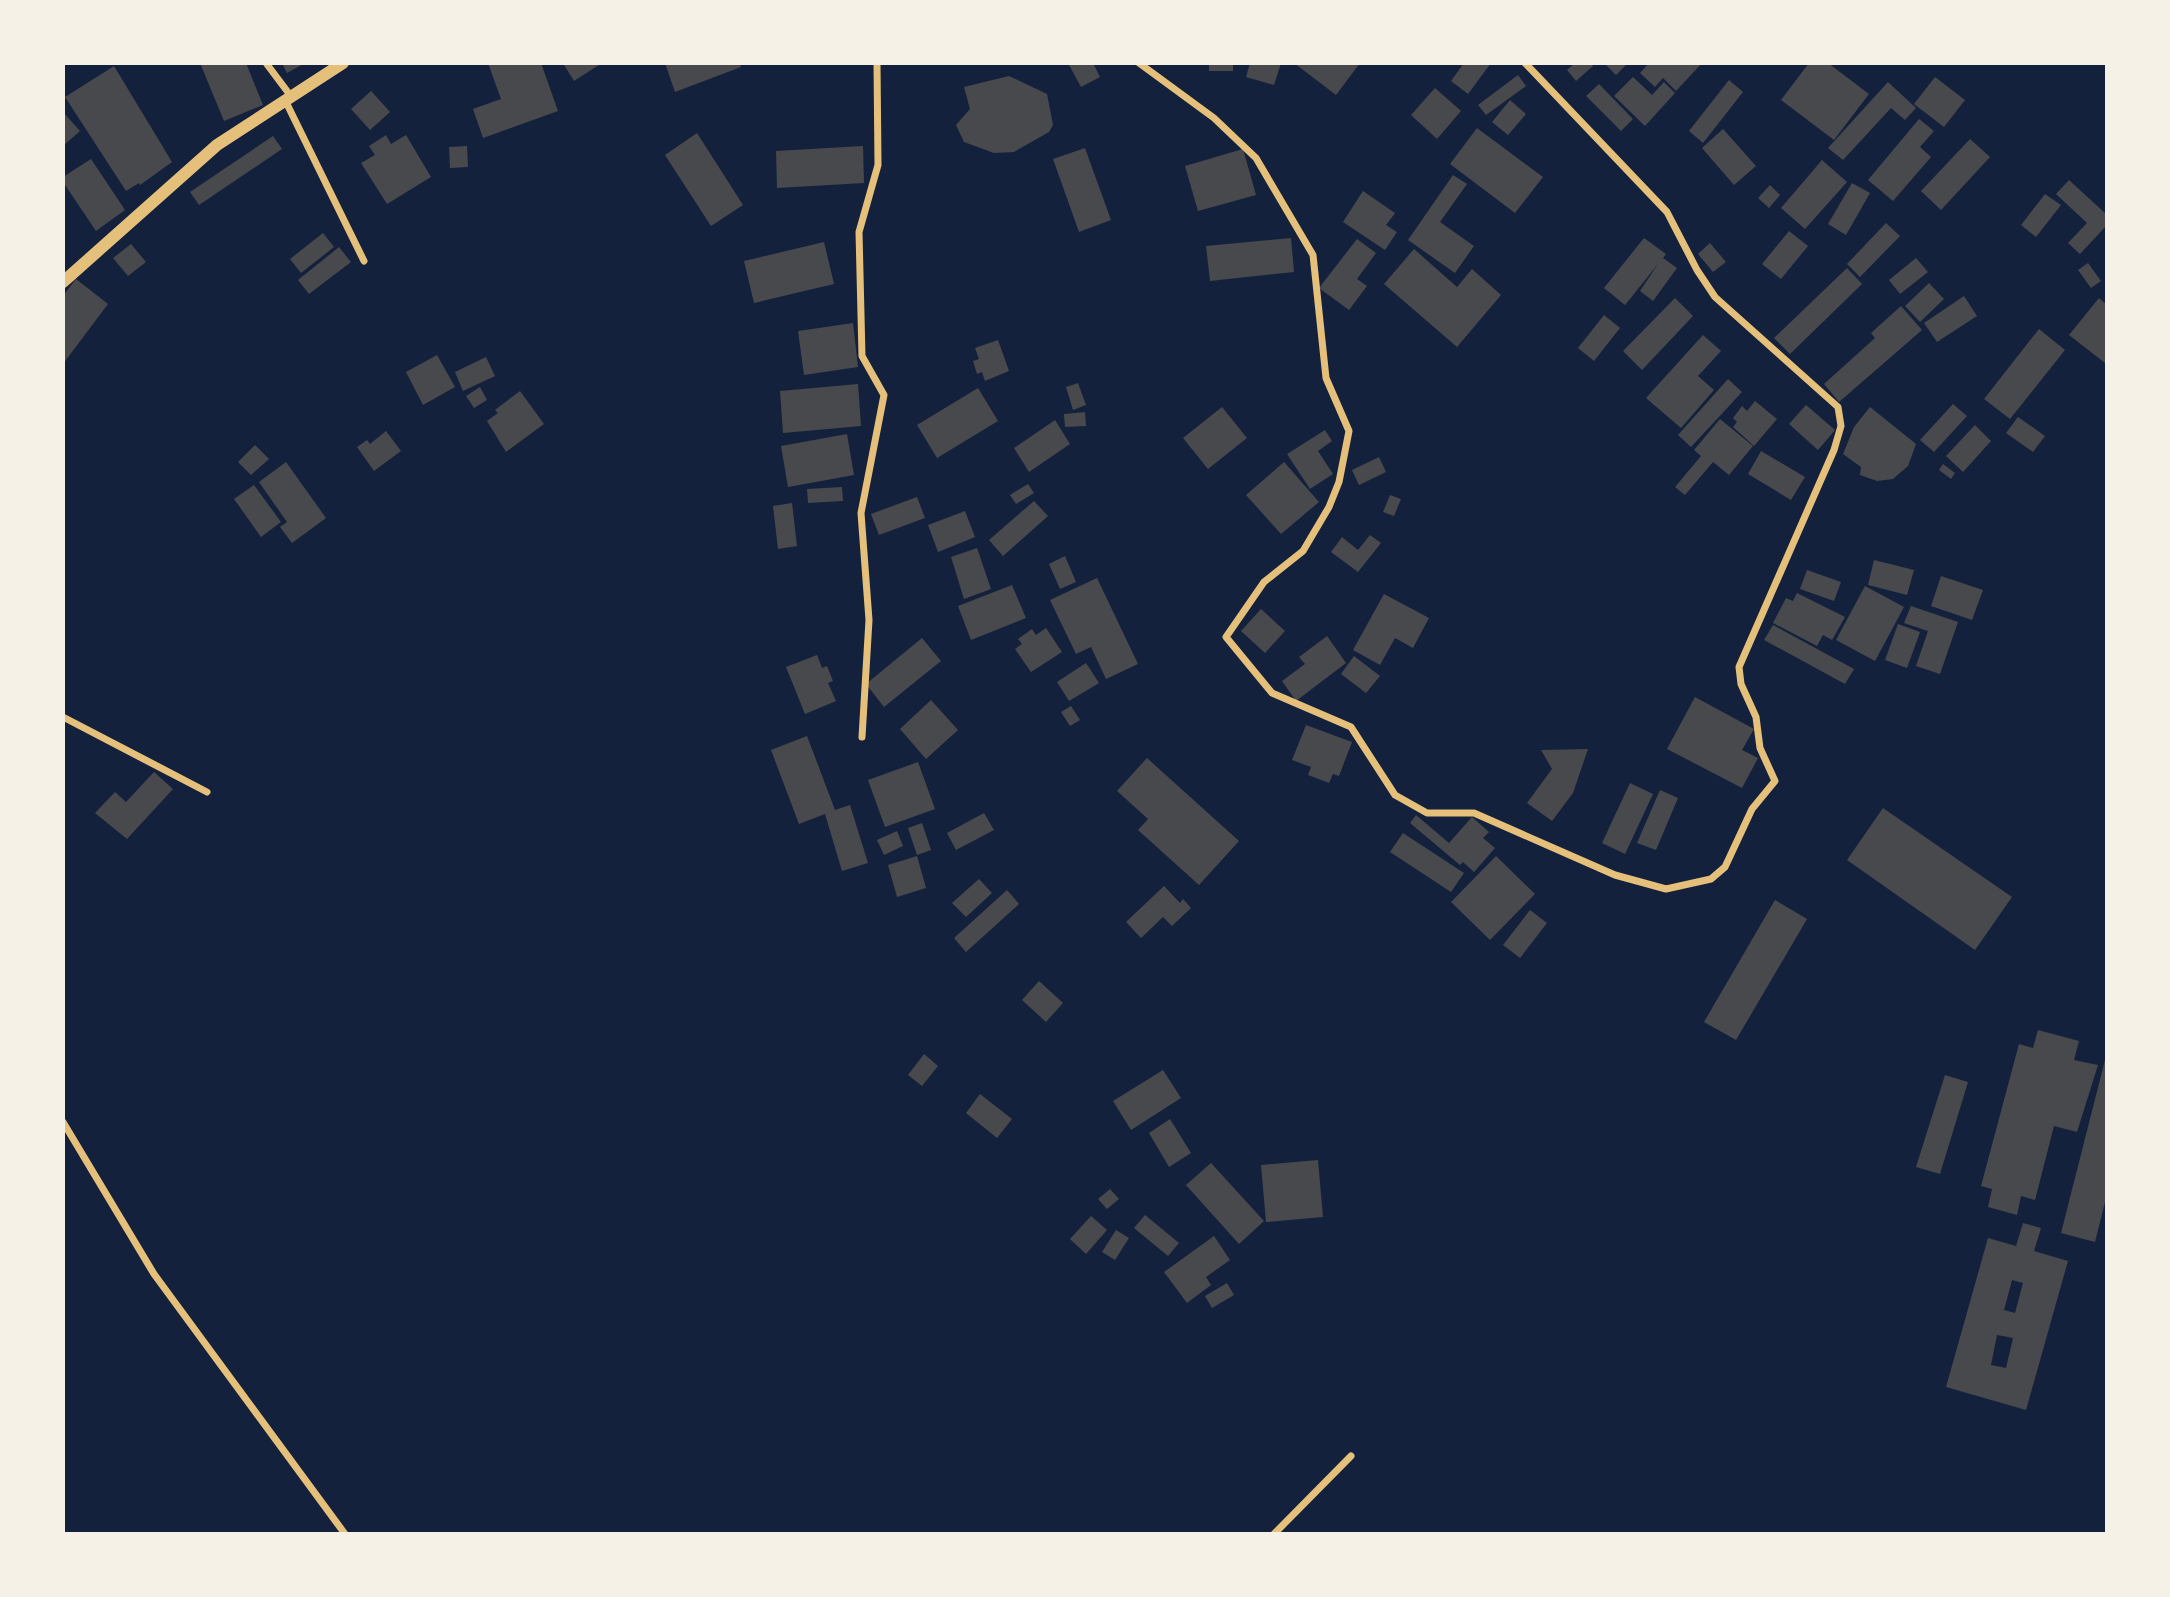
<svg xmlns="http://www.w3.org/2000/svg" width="2170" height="1597" font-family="'Public Sans',sans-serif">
	<rect width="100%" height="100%" fill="#14213d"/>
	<g fill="#48494c" fill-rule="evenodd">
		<path d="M200,63H246L263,105L224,121Z"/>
		<path d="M282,63H305L287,73Z"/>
		<path d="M488,63H541L558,111L483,138L473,109L501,99Z"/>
		<path d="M563,63H602L574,81Z"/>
		<path d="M665,63H739L741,67L675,92Z"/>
		<path d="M1068,63H1093L1100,77L1081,87Z"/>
		<rect x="1209" y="63" width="24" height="8"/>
		<path d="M1250,63H1281L1274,85L1246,77Z"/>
		<path d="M1294,63H1360L1336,95Z"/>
		<path d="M1464,63H1491L1468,94L1451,81Z"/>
		<path d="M1575,63H1591L1593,66L1576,81L1567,70Z"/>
		<path d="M1608,63H1628L1616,75L1606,65Z"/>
		<path d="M1649,63H1702L1676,91L1663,78L1655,87L1640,73Z"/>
		<path d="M1809,63H1828L1869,94L1834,140L1781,100Z"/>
		<path d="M114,66L172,162L140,185L139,183L126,191L65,97Z"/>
		<path d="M1518,75L1526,86L1486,115L1478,105Z"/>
		<path d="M1009,76L1047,94L1053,125L1049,132L1014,152L994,153L964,142L956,125L970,109L964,87Z"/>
		<path d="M1633,77L1652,95L1664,82L1675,93L1645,126L1614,96Z"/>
		<path d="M1935,77L1965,100L1944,127L1914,104Z"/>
		<path d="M1729,80L1743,92L1703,143L1689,131Z"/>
		<path d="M1888,82L1916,108L1905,120L1891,108L1843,160L1828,148Z"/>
		<path d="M1599,84L1633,119L1621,131L1586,96Z"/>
		<path d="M1435,88L1461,111L1437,139L1411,115Z"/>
		<path d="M371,91L390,112L370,130L351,109Z"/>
		<path d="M1510,100L1526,114L1508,135L1492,122Z"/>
		<path d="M63,112L80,131L63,146Z"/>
		<path d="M1919,119L1934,131L1920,147L1931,157L1893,201L1868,180Z"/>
		<path d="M1477,128L1543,177L1515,213L1450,164Z"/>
		<path d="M1723,129L1756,166L1734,185L1702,148Z"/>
		<path d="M697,133L743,205L711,226L665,155Z"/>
		<path d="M386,135L391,144L406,135L431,177L387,204L361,163L375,155L369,146Z"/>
		<path d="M273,136L282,149L199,205L190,192Z"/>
		<path d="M1970,139L1990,157L1941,210L1921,191Z"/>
		<path d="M467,146L468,167L450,168L449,147Z"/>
		<path d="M863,146L864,183L777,188L776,151Z"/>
		<path d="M1085,148L1111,220L1079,232L1053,159Z"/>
		<path d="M1243,149L1256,195L1198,211L1185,166Z"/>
		<path d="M91,159L125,210L96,231L63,182V177Z"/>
		<path d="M1822,160L1847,182L1805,229L1781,208Z"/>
		<path d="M1453,175L1467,184L1440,222L1474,246L1455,273L1408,240Z"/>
		<path d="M2069,180L2107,215V225L2080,254L2068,243L2087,223L2056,194Z"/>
		<path d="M1852,183L1870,193L1846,235L1828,224Z"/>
		<path d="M1770,185L1780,195L1769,208L1758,198Z"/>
		<path d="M1363,191L1395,213L1386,225L1397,232L1385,250L1343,222Z"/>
		<path d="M2045,194L2061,205L2036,237L2021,225Z"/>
		<path d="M1886,223L1900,236L1860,277L1847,264Z"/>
		<path d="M1789,231L1808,246L1781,279L1762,264Z"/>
		<path d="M323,233L334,247L301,273L290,259Z"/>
		<path d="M1291,238L1294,272L1210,281L1206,246Z"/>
		<path d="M1644,238L1666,254L1663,258L1677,268L1653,301L1640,291L1658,264L1625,305L1604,288Z"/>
		<path d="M1357,239L1376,253L1357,279L1367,286L1349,310L1319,288Z"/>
		<path d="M824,242L834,284L754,303L744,261Z"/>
		<path d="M1710,243L1726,262L1713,272L1698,254Z"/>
		<path d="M131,244L146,262L128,276L113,258Z"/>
		<path d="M339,247L351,262L309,294L298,280Z"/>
		<path d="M1414,249L1457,287L1472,269L1501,295L1457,347L1384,284Z"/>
		<path d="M1916,258L1928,272L1900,294L1889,280Z"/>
		<path d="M2088,263L2101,281L2091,288L2078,270Z"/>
		<path d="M1847,268L1862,284L1790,354L1774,338Z"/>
		<path d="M76,279L108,304L63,364V296Z"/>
		<path d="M1929,283L1944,299L1920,322L1905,306Z"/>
		<path d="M1964,296L1977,316L1937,342L1924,323Z"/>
		<path d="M1675,298L1693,316L1642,370L1623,351Z"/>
		<path d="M2099,298L2107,305L2105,363L2069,335Z"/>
		<path d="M1901,306L1922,330L1839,402L1824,384L1875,338L1871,333Z"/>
		<path d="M1604,315L1620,328L1594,361L1578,348Z"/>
		<path d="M853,323L858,367L804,375L798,331Z"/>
		<path d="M2039,329L2065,350L2010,419L1984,399Z"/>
		<path d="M1703,335L1721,351L1698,376L1714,390L1681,428L1646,398Z"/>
		<path d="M998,340L1009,371L985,381L982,372L977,374L973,361L979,359L975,348Z"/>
		<path d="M437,355L455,387L423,405L406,372Z"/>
		<path d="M486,357L495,376L463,391L455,372Z"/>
		<path d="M1728,379L1742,392L1691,447L1678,435Z"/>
		<path d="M1078,383L1086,405L1073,410L1066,387Z"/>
		<path d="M858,384L861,426L783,433L780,391Z"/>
		<path d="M480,387L487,400L474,408L466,396Z"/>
		<path d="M978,388L998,421L937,458L917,425Z"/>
		<path d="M520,391L544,424L506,452L487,421L498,413L495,410Z"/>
		<path d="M1755,401L1777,419L1754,446L1733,427L1737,422L1733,418L1742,406L1747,411Z"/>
		<path d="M1953,404L1967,416L1934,452L1920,440Z"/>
		<path d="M1806,405L1835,430L1818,450L1789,424Z"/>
		<path d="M1222,407L1247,438L1208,469L1183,438Z"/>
		<path d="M1870,407L1916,444L1908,466L1893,479L1877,481L1860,475L1861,467L1843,454L1854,427Z"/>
		<path d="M1085,412L1086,426L1065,427L1064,414Z"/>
		<path d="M2018,417L2045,436L2033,452L2006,433Z"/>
		<path d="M1720,419L1753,446L1729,475L1713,462L1685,495L1675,487L1701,456L1694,450Z"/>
		<path d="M1055,420L1070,444L1029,472L1014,448Z"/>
		<path d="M1975,425L1991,441L1963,472L1946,456Z"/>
		<path d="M1325,430L1332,441L1318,451L1333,474L1310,489L1287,454Z"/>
		<path d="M386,431L401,451L374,471L357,447L367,440L370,444Z"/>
		<path d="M847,434L854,475L788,487L781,446Z"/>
		<path d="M255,445L269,459L251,475L238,462Z"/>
		<path d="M1761,451L1805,477L1791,500L1748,474Z"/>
		<path d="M1379,457L1386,472L1359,485L1352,470Z"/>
		<path d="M286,462L326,518L292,543L280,527L287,522L259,482Z"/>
		<path d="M1284,462L1319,502L1281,534L1246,495Z"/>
		<path d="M1943,464L1955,473L1951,479L1939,470Z"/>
		<path d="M1028,484L1034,493L1016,504L1010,495Z"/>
		<path d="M254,485L281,522L261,537L234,499Z"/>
		<path d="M842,487L843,501L808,503L807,489Z"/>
		<path d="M1390,495L1401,499L1394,516L1383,512Z"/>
		<path d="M917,497L925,518L879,535L871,514Z"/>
		<path d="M1034,501L1048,516L1003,556L989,540Z"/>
		<path d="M792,503L797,546L778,549L773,506Z"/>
		<path d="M965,511L975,537L938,552L928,525Z"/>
		<path d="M1370,535L1381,543L1358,572L1331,552L1342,537L1358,550Z"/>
		<path d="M977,548L991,589L964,599L951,557Z"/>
		<path d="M1065,556L1076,582L1060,589L1049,564Z"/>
		<path d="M1874,560L1914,570L1907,595L1868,585Z"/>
		<path d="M1807,570L1841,582L1834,601L1800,589Z"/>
		<path d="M1941,576L1983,590L1972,620L1931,606Z"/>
		<path d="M1097,578L1138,664L1106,679L1091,647L1076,654L1050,600Z"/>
		<path d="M1012,585L1026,618L971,640L958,606Z"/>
		<path d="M1865,586L1904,607L1875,661L1836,640Z"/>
		<path d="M1797,593L1845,617L1832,640L1823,635L1817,646L1773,623L1786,598L1793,601Z"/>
		<path d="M1384,594L1429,618L1413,648L1395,638L1380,665L1353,650Z"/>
		<path d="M1911,606L1958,622L1940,674L1916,666L1928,631L1904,623Z"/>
		<path d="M1261,609L1285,631L1265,653L1241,631Z"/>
		<path d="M1898,624L1920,632L1907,668L1885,660Z"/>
		<path d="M1773,625L1854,669L1845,684L1764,640Z"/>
		<path d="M1046,628L1062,652L1031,672L1015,649L1022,644L1018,639L1032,629L1036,635Z"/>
		<path d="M1327,636L1346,663L1296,701L1282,681L1305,664L1299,657Z"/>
		<path d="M922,638L941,661L884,707L866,684Z"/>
		<path d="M817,655L822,668L827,666L833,681L828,683L836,701L805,714L786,667Z"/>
		<path d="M1354,656L1380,676L1366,693L1341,674Z"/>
		<path d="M1086,663L1099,683L1069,701L1057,682Z"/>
		<path d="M1695,697L1754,729L1742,750L1758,758L1742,788L1667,749Z"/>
		<path d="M931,700L958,730L926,759L900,729Z"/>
		<path d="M1071,706L1080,720L1070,726L1061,712Z"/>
		<path d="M1306,725L1352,742L1339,776L1333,774L1329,783L1308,775L1311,767L1292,760Z"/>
		<path d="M807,736L835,810L850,805L868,863L842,871L825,814L799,824L771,750Z"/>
		<path d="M1588,749L1573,793L1552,821L1527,803L1552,769L1541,750Z"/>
		<path d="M1147,758L1239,841L1199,885L1138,830L1148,819L1117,791Z"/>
		<path d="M918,762L935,809L885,827L868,780Z"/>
		<path d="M154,772L173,789L127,839L95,813L115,792L126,802Z"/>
		<path d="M1630,783L1653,794L1625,854L1602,843Z"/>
		<path d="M1660,790L1678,798L1656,850L1637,843Z"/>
		<path d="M1883,808L2012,897L1975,950L1847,860Z"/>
		<path d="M984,813L994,830L956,850L947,833Z"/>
		<path d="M1416,815L1449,843L1472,817L1489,832L1483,838L1495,848L1474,872L1463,862L1460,865L1410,823Z"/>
		<path d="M922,823L931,850L917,855L908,828Z"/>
		<path d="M897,831L903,846L884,855L877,840Z"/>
		<path d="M1403,833L1464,873L1451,892L1390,852Z"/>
		<path d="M917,856L926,888L897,897L888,865Z"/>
		<path d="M1496,856L1535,894L1490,940L1451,902Z"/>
		<path d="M979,879L992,893L966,917L952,903Z"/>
		<path d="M1164,886L1180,903L1183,899L1191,908L1172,926L1163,917L1141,938L1126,922Z"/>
		<path d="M1007,890L1019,904L966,952L954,938Z"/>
		<path d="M1775,900L1807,919L1736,1040L1704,1022Z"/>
		<path d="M1530,910L1547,923L1520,958L1503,945Z"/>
		<path d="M1039,981L1063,1003L1046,1022L1022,1000Z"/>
		<path d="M2038,1030L2079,1041L2074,1060L2098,1065L2077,1132L2054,1126L2035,1200L2021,1196L2017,1215L1988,1207L1992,1189L1981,1186L2019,1044L2033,1048Z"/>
		<path d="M924,1054L938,1066L922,1086L908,1075Z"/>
		<path d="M2106,1056L2107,1194L2095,1242L2061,1233Z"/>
		<path d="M1163,1070L1181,1098L1131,1130L1113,1101Z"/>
		<path d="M1945,1075L1968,1082L1940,1174L1916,1167Z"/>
		<path d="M980,1094L1012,1119L997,1138L966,1113Z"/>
		<path d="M1170,1119L1191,1153L1169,1167L1149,1133Z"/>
		<path d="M1318,1160L1323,1217L1266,1222L1261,1165Z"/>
		<path d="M1211,1163L1264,1221L1239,1244L1186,1185Z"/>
		<path d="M1110,1189L1119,1199L1107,1209L1098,1199Z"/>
		<path d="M1145,1215L1179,1243L1168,1256L1134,1228Z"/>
		<path d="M1091,1216L1107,1230L1086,1254L1070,1239Z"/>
		<path d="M2023,1223L2041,1228L2034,1251L2068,1261L2026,1410L1946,1387L1988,1238L2016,1246ZM2012,1280L2023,1283L2015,1313L2004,1310ZM1997,1335L2013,1338L2006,1368L1991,1365Z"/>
		<path d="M1116,1230L1129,1238L1115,1260L1102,1252Z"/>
		<path d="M1214,1236L1230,1260L1206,1277L1211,1285L1187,1303L1164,1272Z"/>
		<path d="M1227,1283L1234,1295L1212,1308L1205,1296Z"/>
	</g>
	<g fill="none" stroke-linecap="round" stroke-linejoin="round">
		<g stroke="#e5c07b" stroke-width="7">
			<path d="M266,63L290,95L285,100L364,261"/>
			<path d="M1139,63L1214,118L1256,158L1313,255L1326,378L1349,431L1339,482L1329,507L1303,551L1264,582L1226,637L1272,693L1351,727L1395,795L1427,813H1474L1615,875L1666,889L1711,879L1725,867L1752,809L1775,781L1760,748L1756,717L1741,684L1739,667L1834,450L1841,426L1838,407L1715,297L1697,270L1667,212L1525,63"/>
			<path d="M63,717L207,792"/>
			<path d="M862,737L869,620L861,513L884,395L862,356L859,232L878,165L877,63"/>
			<path d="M63,1122L154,1274L345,1534"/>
			<path d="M1274,1534L1351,1456"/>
		</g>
		<path stroke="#e5c07b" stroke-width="12" d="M63,282L217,145L343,63"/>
	</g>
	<rect width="2170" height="1597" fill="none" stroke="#f6f1e7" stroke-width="130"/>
</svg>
